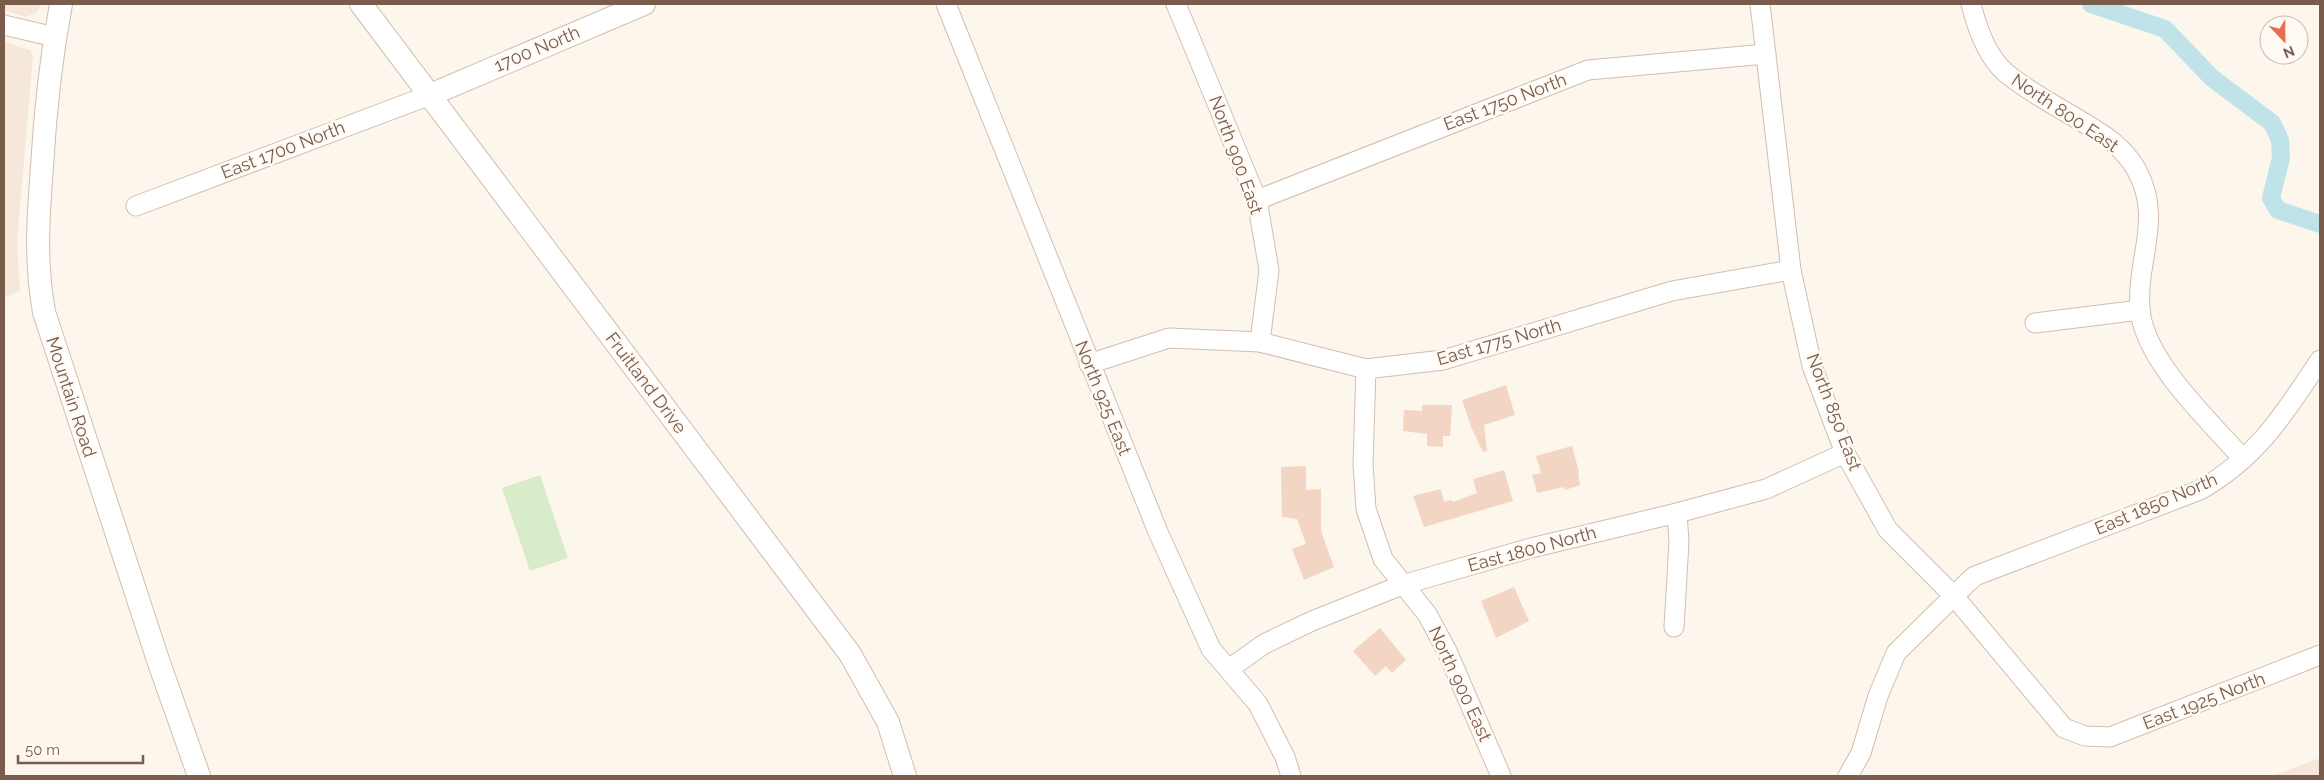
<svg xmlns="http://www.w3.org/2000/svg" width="2324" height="780" font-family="Raleway,sans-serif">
	<rect width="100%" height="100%" fill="#fdf6ec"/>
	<g fill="#f5e8da">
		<path d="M4,4H42L36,13L25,17L4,10Z"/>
		<path d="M4,42L30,50L33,56L17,242L20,291L4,297Z"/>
		<path d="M2320,758V776H2272Z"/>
	</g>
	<path fill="#d8ecc9" d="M540,475L568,558L530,571L502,488Z"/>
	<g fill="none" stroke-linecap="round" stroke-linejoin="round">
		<path stroke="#bfe3e8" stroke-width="18" d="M2091,4L2165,29L2212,78L2272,123L2280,140L2281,158L2271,198L2278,210L2320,224"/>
	</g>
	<g fill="#f3d5c3">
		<path d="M1506,385L1515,415L1484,425L1487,451L1483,452L1472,429L1462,400Z"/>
		<path d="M1422,405H1452L1450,436H1443V447L1427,446V434L1403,431L1404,410L1422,411Z"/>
		<path d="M1572,446L1579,472L1578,473L1580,485L1565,490L1564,487L1537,493L1532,475L1541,473L1536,456Z"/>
		<path d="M1306,466V490L1321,489V531L1334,567L1304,580L1292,549L1306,544L1297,519L1282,517L1281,467Z"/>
		<path d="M1504,470L1513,501L1424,527L1413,496L1441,489L1444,502L1452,500L1453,502L1477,493L1473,479Z"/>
		<path d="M1514,587L1529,621L1496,638L1481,601Z"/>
		<path d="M1380,628L1406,660L1392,673L1386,666L1375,676L1353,651Z"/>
	</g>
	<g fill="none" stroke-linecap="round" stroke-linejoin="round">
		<defs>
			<g id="minor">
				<path d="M946,4L1158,532L1211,649L1258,704L1285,757L1291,776"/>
				<path d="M1176,4L1257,200L1269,270L1260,342"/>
				<path d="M1760,4L1791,270L1812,366L1845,453L1888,530L1953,595L2064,728L2085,736L2110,737L2320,655"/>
				<path d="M1971,4C1977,28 1987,57 2006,73C2030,93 2060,108 2086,124C2106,136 2124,148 2136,169C2164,218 2136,259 2140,309C2144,361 2210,421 2243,459"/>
				<path d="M4,25L55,37"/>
				<path d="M1257,200L1588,70L1766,54"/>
				<path d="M136,206L430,95"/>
				<path d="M2035,323L2140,310"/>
				<path d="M1089,364L1169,338L1260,342L1366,369L1443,360L1672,291L1791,270"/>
				<path d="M1366,369L1363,464L1366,509L1383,559L1427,614L1447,651L1501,776"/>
				<path d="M1674,627L1679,542L1677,513"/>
				<path d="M1229,669L1264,644L1312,621L1402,585L1531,548L1677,513L1766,489L1845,453"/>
				<path d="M1848,776L1861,753L1878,696L1896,653L1967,583L1975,576L2200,490C2258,457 2284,414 2320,360"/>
			</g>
			<g id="tertiary">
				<path d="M61,4C51,58 45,113 42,167C38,218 35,261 44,312L158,660L199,776"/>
				<path d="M361,4L850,654L888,722L905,776"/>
				<path d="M430,95L644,4"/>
			</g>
		</defs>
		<use href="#minor" stroke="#d1beb0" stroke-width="21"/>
		<use href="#tertiary" stroke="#d1beb0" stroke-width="24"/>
		<use href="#minor" stroke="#fff" stroke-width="19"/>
		<use href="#tertiary" stroke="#fff" stroke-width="22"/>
	</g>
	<g text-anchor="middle" stroke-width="5" stroke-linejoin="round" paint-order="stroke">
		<g font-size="18" fill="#7a5c4d" stroke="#fffaf3">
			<text transform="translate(537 49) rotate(-23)" y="6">1700 North</text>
			<text transform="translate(1505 102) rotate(-21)" y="6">East 1750 North</text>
			<text transform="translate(2065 113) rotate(34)" y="6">North 800 East</text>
			<text transform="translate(283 150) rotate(-21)" y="6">East 1700 North</text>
			<text transform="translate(1236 155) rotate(70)" y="6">North 900 East</text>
			<text transform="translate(1499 342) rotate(-16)" y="6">East 1775 North</text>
			<text transform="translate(646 383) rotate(53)" y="6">Fruitland Drive</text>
			<text transform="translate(71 397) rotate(72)" y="6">Mountain Road</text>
			<text transform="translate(1103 398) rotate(68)" y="6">North 925 East</text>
			<text transform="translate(1834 412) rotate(69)" y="6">North 850 East</text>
			<text transform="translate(2156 504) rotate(-23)" y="6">East 1850 North</text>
			<text transform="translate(1532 549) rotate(-15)" y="6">East 1800 North</text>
			<text transform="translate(1460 684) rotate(65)" y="6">North 900 East</text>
			<text transform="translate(2204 701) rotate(-21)" y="6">East 1925 North</text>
		</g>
	</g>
	<rect width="2324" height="780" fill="none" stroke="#7a5c4d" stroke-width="10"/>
	<g transform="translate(2284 40) rotate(158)"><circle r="24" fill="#fffaf3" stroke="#cabbb1"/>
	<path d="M0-4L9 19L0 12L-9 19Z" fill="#e76f51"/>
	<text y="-8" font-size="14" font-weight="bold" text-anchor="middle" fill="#7a5c4d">N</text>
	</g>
	<path d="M18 755v8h125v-8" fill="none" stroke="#7a5c4d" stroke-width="2.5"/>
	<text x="25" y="755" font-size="15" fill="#7a5c4d" stroke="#fffaf3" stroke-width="4" paint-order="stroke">50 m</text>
</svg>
